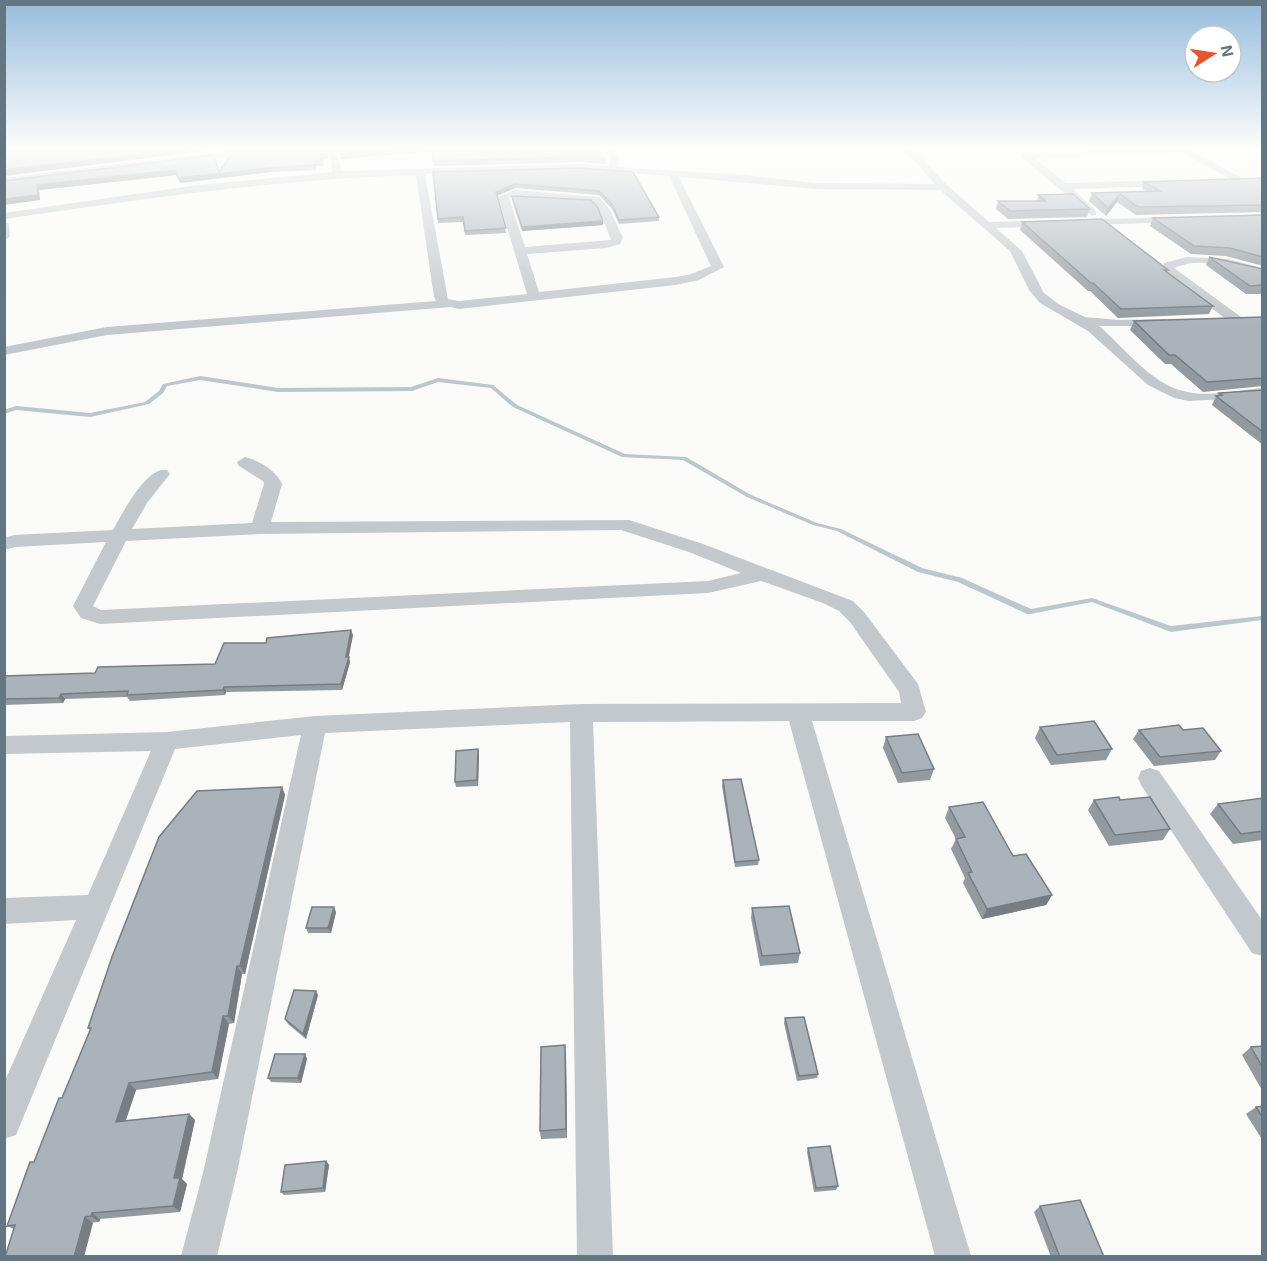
<svg xmlns="http://www.w3.org/2000/svg" width="1267" height="1261" font-family="'Exo 2',sans-serif">
	<rect width="100%" height="100%" fill="#fafaf8"/>
	<g fill="none" stroke-linecap="round" stroke-linejoin="round">
		<path fill="#bbc7cb" fill-rule="evenodd" d="M200,376L278,388L411,387L438,378L493,385L517,405L625,454L686,457L751,495L817,523L841,529L922,568L962,578L1031,609L1092,598L1171,626L1262,616V620L1171,632L1092,602L1030,614H1027L958,582L918,572L837,531L813,525L747,497L683,460L622,457L513,407L491,388L438,382L412,391L278,392L200,380L167,386L163,393L149,404L90,417L16,410L4,414V410L16,406L90,413L145,402L159,391L163,384Z"/>
		<g fill="#c3c8cc" fill-rule="evenodd">
			<path d="M251,148H273L269,151L4,184V178Z"/>
			<path d="M329,148H337L341,171L580,164L608,166L610,159L608,148H616L620,159L617,167L743,175L816,183L935,184L914,160L893,148H903L920,156L947,185L989,222L1185,217L1186,219L1181,222L996,228L1022,251L1044,293L1060,305L1085,317L1118,320L1166,319L1168,322L1166,325L1161,326H1099C1124,347 1150,383 1183,391C1208,398 1237,390 1262,388V397L1189,401L1174,398L1148,385L1088,331L1040,303L1029,290L1010,251L940,190L816,189L679,177L724,267L699,280L676,285L459,309L451,307L107,335L4,355V347L107,327L436,301L434,297L416,175C277,179 141,199 4,219V213L191,186L332,172ZM580,170L669,176L711,266L691,274L676,277L539,292L527,254L606,248L620,244L623,238L610,210L599,197L515,190L498,197L527,294L459,301L448,299L425,174ZM516,196L592,202L600,211L611,240L525,247L509,198Z"/>
			<path d="M1187,148L1262,189V196L1183,153L1034,158L1066,183L1172,180L1177,183L1172,186L1073,189L1096,211V215L1092,216L1020,156L1025,153Z"/>
			<path d="M1257,148H1262V151L1258,150Z"/>
			<path d="M4,221L9,224L10,237L4,240Z"/>
			<path d="M1187,257L1228,259L1262,268V276C1235,269 1201,255 1174,268L1241,317L1243,320L1241,323H1231L1162,270L1164,263Z"/>
			<path d="M245,457C258,460 277,471 282,484L271,522L629,520L703,544L853,601L864,612L918,684L926,712L922,718L914,721H812L971,1256H935L789,721L593,722L613,1256H577L570,722L325,733L237,1173L217,1256H181L203,1173L301,735L175,749L16,1135L4,1139V1083L76,920L4,924V898L88,895L151,751L4,754V736L167,732L315,716L581,704L901,703L899,692L850,622L839,611L823,603L761,581L708,593L100,624L81,618L73,606L106,542L15,547L4,550V538L14,535L113,530C122,514 147,465 167,470L170,474L147,503L132,529L252,523L264,484L263,481L239,466L237,462ZM621,530L689,552L741,573L708,581L101,610L93,606L126,541L260,534Z"/>
			<path d="M1150,768L1159,771L1262,920V956L1252,953L1141,785L1138,778L1141,771Z"/>
		</g>
	</g>
	<g fill="#929a9f">
		<path d="M270,148H327L328,159H324L323,166H317L316,170L271,172L180,183L177,175L39,190L40,200L4,181L219,172Z"/>
		<path d="M339,148H598L605,159V164L580,162L434,166L433,151L341,159Z"/>
		<path d="M580,168L659,217V221L619,224L612,209L599,195L515,188L497,196L506,233L465,235L463,222L438,223L433,172Z"/>
		<path d="M1263,178V212L1136,215L1117,202L1106,216L1089,201L1092,193L1146,191L1142,189L1144,182Z"/>
		<path d="M1038,195L1090,209L1087,217L1008,219L996,209L998,201H1037Z"/>
		<path d="M512,196L603,221V225L522,231L512,200Z"/>
		<path d="M1263,215V266L1226,256L1191,254L1150,226L1153,218Z"/>
		<path d="M1022,222L1168,270L1167,272L1213,306L1209,314L1118,318L1090,291H1088L1020,230Z"/>
		<path d="M1209,257L1263,269V294H1246L1206,265Z"/>
		<path d="M1263,317V386L1203,392L1171,364H1165L1130,330L1134,321Z"/>
		<path d="M1263,390V445L1212,405L1216,396H1218L1219,393Z"/>
		<path d="M353,635L348,657L350,662L342,690L226,692L225,695L130,701L127,697L65,699L63,703L4,705V676L95,673L215,664L266,643Z"/>
		<path d="M1040,727L1112,749L1106,760L1051,765L1035,738Z"/>
		<path d="M1139,730H1183L1221,751L1215,760L1154,766L1133,739Z"/>
		<path d="M886,737L934,769L930,780L898,783L883,748Z"/>
		<path d="M478,749L479,754L478,786L456,787L455,782Z"/>
		<path d="M723,780L759,860L758,865L735,867L722,786Z"/>
		<path d="M282,787L285,795L245,974H242L234,1023L229,1024L218,1079L136,1090L126,1120L189,1114L195,1120L182,1179L187,1184L180,1212L100,1219L99,1222L14,1229L7,1226L34,1162L62,1098L90,1030L88,1028Z"/>
		<path d="M1263,798V840L1233,844L1210,814L1218,804Z"/>
		<path d="M1094,800H1120L1170,829L1163,840L1109,846L1088,810Z"/>
		<path d="M949,807L1013,856L1052,895L1046,905L982,919L963,883L965,878L951,849L956,839L945,818Z"/>
		<path d="M752,908L800,953L798,963L760,966L751,918Z"/>
		<path d="M336,912L331,933H308L306,928Z"/>
		<path d="M318,995L306,1039L288,1024L285,1019Z"/>
		<path d="M785,1018L818,1074L817,1078L797,1081L784,1023Z"/>
		<path d="M1263,1046V1092L1242,1055L1251,1047Z"/>
		<path d="M305,1054L307,1059L301,1083L271,1082L268,1078Z"/>
		<path d="M566,1054L567,1138L541,1139L540,1131Z"/>
		<path d="M1263,1106V1141L1246,1114L1256,1107Z"/>
		<path d="M808,1148L838,1186L836,1190L814,1192L807,1152Z"/>
		<path d="M326,1161L329,1165L325,1192L284,1195L281,1192Z"/>
		<path d="M1040,1206L1104,1257H1051L1034,1212Z"/>
	</g>
	<g fill="#777d82">
		<path d="M196,148H211L212,150L4,176V170Z"/>
		<path d="M418,148H433V151L341,159L340,154Z"/>
		<path d="M269,168L271,172L180,183L178,178Z"/>
		<path d="M175,170L177,175L39,190L40,200L4,205V199L37,185Z"/>
		<path d="M515,184V188L496,196V192Z"/>
		<path d="M1120,194L1117,202L1106,216L1108,208Z"/>
		<path d="M603,221V225L522,231V227Z"/>
		<path d="M351,630L353,635L348,661L349,657L350,662L342,690L341,684Z"/>
		<path d="M224,687L226,692L225,695L223,690Z"/>
		<path d="M61,694L65,699L63,703L59,698Z"/>
		<path d="M478,749L479,754L478,786L477,780Z"/>
		<path d="M282,787L285,795L245,974L240,966Z"/>
		<path d="M1052,895L1046,905L982,919L987,909Z"/>
		<path d="M334,907L336,912L331,933L328,928Z"/>
		<path d="M237,966L242,974L234,1023L228,1016Z"/>
		<path d="M316,991L318,995L306,1039L303,1034Z"/>
		<path d="M223,1016L229,1024L218,1079L212,1072Z"/>
		<path d="M565,1045L566,1054L567,1138L566,1129Z"/>
		<path d="M305,1054L307,1059L301,1083L298,1078Z"/>
		<path d="M129,1083L136,1090L123,1128L116,1122Z"/>
		<path d="M189,1114L195,1120L182,1179L187,1184L180,1212L173,1206L174,1178Z"/>
		<path d="M326,1161L329,1165L325,1192L323,1188Z"/>
		<path d="M92,1213L100,1219L99,1222L91,1216Z"/>
		<path d="M85,1217L93,1223L84,1257H74Z"/>
	</g>
	<g fill="#aab3b9" stroke="#777d82" stroke-width="1.5">
		<path d="M4,148H196L4,170Z"/>
		<path d="M268,148H326L327,154L322,155L321,161H316L315,165L269,168L178,178L175,170L37,185L38,195L4,199V181L214,155L219,172L232,153Z"/>
		<path d="M339,148H418L340,154Z"/>
		<path d="M433,148H598L605,159L580,157L433,161Z"/>
		<path d="M580,168L633,172L659,217L619,220L612,204L599,191L515,184L496,192L506,228L465,231L463,217L438,219L433,172Z"/>
		<path d="M1263,178V205L1138,207L1120,194L1108,208L1092,193L1160,191L1144,182Z"/>
		<path d="M1073,194L1090,209L1010,211L998,201H1046L1038,195Z"/>
		<path d="M512,196L591,200L598,208L603,221L522,227Z"/>
		<path d="M1263,215V257L1230,248L1194,246L1153,218Z"/>
		<path d="M1102,219L1168,270H1164L1213,306L1121,309L1093,283H1091L1022,222Z"/>
		<path d="M1209,257L1263,269V285L1250,286Z"/>
		<path d="M1263,317V378L1207,382L1175,355H1169L1134,321Z"/>
		<path d="M1263,390V432L1216,396L1222,395L1219,393Z"/>
		<path d="M351,630L346,657H349L341,684L224,687L223,690L127,695L128,691L61,694L59,698L4,699V676L95,673L98,667L215,664L224,643H266L267,638Z"/>
		<path d="M1094,721L1112,749L1057,755L1040,727Z"/>
		<path d="M1179,725L1183,730L1203,728L1221,751L1160,757L1139,730Z"/>
		<path d="M918,734L934,769L902,773L886,737Z"/>
		<path d="M478,749L477,780L455,782L456,751Z"/>
		<path d="M741,779L759,860L735,862L723,780Z"/>
		<path d="M282,787L240,966H237L228,1016H223L212,1072L129,1083L116,1122L189,1114L174,1178H180L173,1206L92,1213L91,1216L85,1217L74,1257H5L15,1225L7,1226L30,1162H34L59,1098H62L91,1028H88L112,957L159,837L197,791Z"/>
		<path d="M1119,797L1120,800L1150,797L1170,829L1115,835L1094,800Z"/>
		<path d="M1263,798V831L1241,834L1218,804Z"/>
		<path d="M983,802L1013,856L1026,854L1052,895L987,909L968,873L972,872L956,839L965,837L949,807Z"/>
		<path d="M789,906L800,953L762,956L752,908Z"/>
		<path d="M312,907H334L328,928H306Z"/>
		<path d="M294,990L316,991L303,1034L285,1019Z"/>
		<path d="M804,1017L818,1074L799,1076L785,1018Z"/>
		<path d="M565,1045L566,1129L540,1131L541,1047Z"/>
		<path d="M1263,1046V1068L1251,1047Z"/>
		<path d="M275,1054H305L298,1078H268Z"/>
		<path d="M1263,1106V1118L1256,1107Z"/>
		<path d="M830,1146L838,1186L816,1188L808,1148Z"/>
		<path d="M326,1161L323,1188L281,1192L285,1165Z"/>
		<path d="M1080,1200L1104,1257H1060L1040,1206Z"/>
	</g>
	<linearGradient id="sky" x2="0" y2="1"><stop stop-color="#96bcdc"/><stop offset="0.46" stop-color="#fdfdfc"/><stop offset="1" stop-color="#fdfdfc" stop-opacity="0"/></linearGradient>
	<rect width="1267" height="324" fill="url(#sky)"/>
	<rect width="1267" height="1261" fill="none" stroke="#657683" stroke-width="12"/>
	<g transform="translate(1213 54) rotate(78)"><circle r="28" fill="#ffffff" stroke="#c1c8cd" stroke-width="1.5"/>
	<path d="M0-4.5L10 22L0 15L-10 22Z" fill="#e4572e"/>
	<text y="-9" font-size="16" font-weight="bold" text-anchor="middle" fill="#657683">N</text>
	</g>
</svg>
